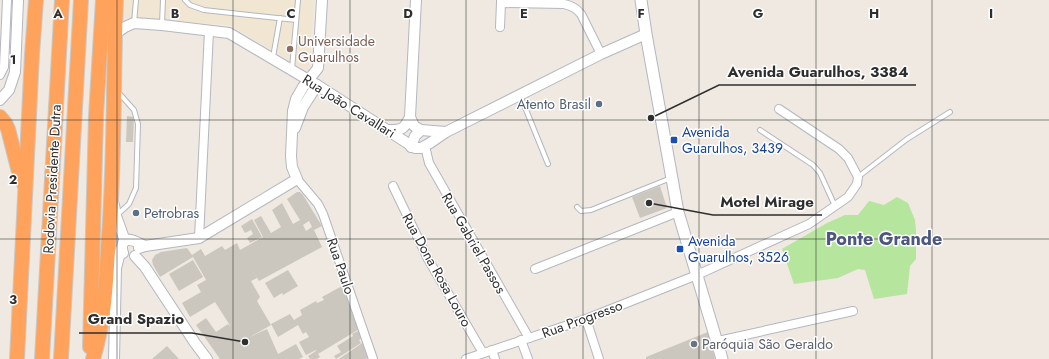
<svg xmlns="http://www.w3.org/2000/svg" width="1049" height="359" font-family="Jost,sans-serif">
	<rect width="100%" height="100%" fill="#efe9e1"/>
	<path fill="#f0e6d1" d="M124,0H314L309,72L230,25L123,18Z"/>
	<path fill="#b6e59e" d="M897,197L908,203L915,220L916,231V259L910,266L907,294L874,299L865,270L858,269L838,278L794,284L782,249L827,223L845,215H858L869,201L884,205Z"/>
	<g fill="#cbc7bf" fill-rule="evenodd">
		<path d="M127,116L134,117L133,142H126Z"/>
		<path d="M660,186L667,208L640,218L632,197Z"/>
		<path d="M297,192H300L303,195L322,226L314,230L322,247L259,281L248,263L257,278L251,281L260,297L257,301L271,325L250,337L267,329L278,354L296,344L303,357L299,359H220L196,325L206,318L216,332L228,324L231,327L215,302L190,317L182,303L201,292L197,285L206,280L193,257L160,277L153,265L152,260L155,255L161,252L187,248L192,255L201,249L205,256L222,246L225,250L237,243L240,250L263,237L254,220L261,216L271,233L281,227L272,210L282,203L293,224L300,220L287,199ZM309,221L312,227L306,231L303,225Z"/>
		<path d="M252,219L262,237L250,243L247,238L253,234L251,230L245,233L241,226Z"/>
		<path d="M193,260L203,277L179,291L169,274Z"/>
		<path d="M288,270L298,286L283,295L282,293L274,298L265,283Z"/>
		<path d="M342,286L354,308L361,328L318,354L320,357L317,359H310L308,356L316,351V350L306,355L299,342L309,337L306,332L303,334L298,325L278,337L271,324L290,314L294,320L302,315L300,310L316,301L317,303L324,300L322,297Z"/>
		<path d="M360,330L364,337L359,340L361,343L336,359L334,356L341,352L337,346L353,336L352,334Z"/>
		<path d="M708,332L715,359H646V357Z"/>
		<path d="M365,341L371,356L366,359H339Z"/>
		<path d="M167,346L179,359H152Z"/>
	</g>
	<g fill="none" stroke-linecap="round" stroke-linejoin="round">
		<defs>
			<g id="service">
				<path d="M185,0L190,5L204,10L296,20"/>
				<path d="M134,23L136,0"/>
				<path d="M162,24L163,0"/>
				<path d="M273,57L280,18"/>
				<path d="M292,69L298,0"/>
				<path d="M520,95L548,164"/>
				<path d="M760,130L813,165L820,173L835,206"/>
				<path d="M858,177L907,139L950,112"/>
				<path d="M577,207L581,211L591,210L671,178"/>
				<path d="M117,215L129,204L136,188L138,124L134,110L118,92"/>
			</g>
			<g id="minor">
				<path d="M501,0V3L564,4C572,6 576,8 581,14L601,54"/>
				<path d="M500,27L501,3"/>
				<path d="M0,75L4,67L7,0"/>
				<path d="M425,146L429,163L529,338"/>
				<path d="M297,179L318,204L323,214L373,359"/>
				<path d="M393,186L428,259L483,353"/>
				<path d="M199,238L209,31"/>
				<path d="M535,269L678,212"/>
				<path d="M586,319L599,359"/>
				<path d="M521,340L528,359"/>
				<path d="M718,341L853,311"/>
				<path d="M492,350L495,359"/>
				<path d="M466,359L586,319L697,275L809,224L848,197L857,184L858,177L848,158L839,149L779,109"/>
			</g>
			<g id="tertiary">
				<path d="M416,0L410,117L414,126L421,130L446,132"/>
				<path d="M115,34L125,27L134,23L162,25L229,33L317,85L415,148H421L430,143L446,132L601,54L646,34"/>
				<path d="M0,100L9,90L15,72L18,0"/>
				<path d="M295,128L303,107L317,85"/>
				<path d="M389,130C403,130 404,129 410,117"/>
				<path d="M411,147L415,136L421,130"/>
				<path d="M114,205L116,216L125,241"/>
				<path d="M139,248L145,246L199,238L297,179L292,167L291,156L293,111L296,99L303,87L318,68L322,0"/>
				<path d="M123,253C122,250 121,247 123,243C128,235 139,244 145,246"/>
				<path d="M135,256L145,267L195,343L207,359"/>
				<path d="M114,359L116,268L121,249"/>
			</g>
			<path id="secondary" d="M641,0L646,34L678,212L722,359"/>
			<g id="motorway">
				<path d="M0,117L5,123L8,129L20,176L24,184"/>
				<path d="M90,347L96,116L103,0"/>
				<path d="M17,359L32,55L36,0"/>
				<path d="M42,359L62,0"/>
				<path d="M61,359L81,0"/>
				<path d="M93,359C104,323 106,286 108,248C115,166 113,83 116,0"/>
			</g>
		</defs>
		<use href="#service" stroke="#b4b7c1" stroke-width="6"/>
		<use href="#minor" stroke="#b4b7c1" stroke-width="10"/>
		<use href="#tertiary" stroke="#b4b7c1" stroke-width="12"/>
		<use href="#secondary" stroke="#b4b7c1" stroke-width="13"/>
		<use href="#motorway" stroke="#c9c9c9" stroke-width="16"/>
		<use href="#service" stroke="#fff" stroke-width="4"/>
		<use href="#minor" stroke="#fff" stroke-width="8"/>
		<use href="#tertiary" stroke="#fff" stroke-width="10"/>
		<use href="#secondary" stroke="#fff" stroke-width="11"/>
		<use href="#motorway" stroke="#ffa35c" stroke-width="14"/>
	</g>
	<path fill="none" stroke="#2e2e2e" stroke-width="1" stroke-opacity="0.55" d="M117,0V359M233,0V359M350,0V359M466,0V359M583,0V359M699,0V359M816,0V359M932,0V359M0,120H1049M0,239H1049"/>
	<circle fill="#8d6e63" stroke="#fff" stroke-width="1.5" cx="290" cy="49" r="4"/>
	<g fill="#5c6f8a" stroke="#fff" stroke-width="1.5">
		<circle cx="599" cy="104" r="4"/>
		<circle cx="136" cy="213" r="4"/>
	</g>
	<g fill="#1a4fb4" stroke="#fff" stroke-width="1.5">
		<rect x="670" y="136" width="8" height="8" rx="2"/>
		<rect x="676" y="245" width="8" height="8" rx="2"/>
	</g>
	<circle fill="#6b7280" stroke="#fff" stroke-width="1.5" cx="694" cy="344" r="4"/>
	<g text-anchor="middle" stroke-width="3" stroke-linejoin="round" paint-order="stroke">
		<g font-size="14" fill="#785e54" stroke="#fff" text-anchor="start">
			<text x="298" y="46">Universidade<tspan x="298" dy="16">Guarulhos</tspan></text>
		</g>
		<g font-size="14" fill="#4e5e75" stroke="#fff" text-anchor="end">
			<text x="591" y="109">Atento Brasil</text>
			<text x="144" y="218" text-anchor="start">Petrobras</text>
		</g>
		<g font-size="14" fill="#2e2e2e" stroke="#fff">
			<text transform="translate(349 106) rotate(32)" y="5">Rua João Cavallari</text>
			<text transform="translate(52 179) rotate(-87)" y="5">Rodovia Presidente Dutra</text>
			<text transform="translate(474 243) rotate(60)" y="5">Rua Gabriel Passos</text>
			<text transform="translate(341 266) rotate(71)" y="5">Rua Paulo</text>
			<text transform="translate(437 270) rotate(61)" y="5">Rua Dona Rosa Louro</text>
			<text transform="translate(582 319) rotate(-20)" y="5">Rua Progresso</text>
		</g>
		<g font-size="14" fill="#164399" stroke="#fff" text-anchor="start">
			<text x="682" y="137">Avenida<tspan x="682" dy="16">Guarulhos, 3439</tspan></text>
			<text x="688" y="246">Avenida<tspan x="688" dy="16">Guarulhos, 3526</tspan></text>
		</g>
		<g font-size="14" fill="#5b616d" stroke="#fff" text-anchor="start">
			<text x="702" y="349">Paróquia São Geraldo</text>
		</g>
		<g font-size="18" font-weight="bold" fill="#4d5680" stroke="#fff">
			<text x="884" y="245">Ponte Grande</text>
		</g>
	</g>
	<g font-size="13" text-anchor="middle" font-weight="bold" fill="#2e2e2e" stroke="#fff" stroke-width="3" stroke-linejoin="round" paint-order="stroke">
		<text x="58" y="18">A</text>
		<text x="175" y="18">B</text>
		<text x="291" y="18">C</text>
		<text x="408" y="18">D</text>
		<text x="524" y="18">E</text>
		<text x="641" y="18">F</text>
		<text x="758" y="18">G</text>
		<text x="874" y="18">H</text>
		<text x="991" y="18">I</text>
		<text x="13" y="64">1</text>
		<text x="13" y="184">2</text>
		<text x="13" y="304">3</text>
	</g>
	<path fill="none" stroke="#2e2e2e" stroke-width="1.5" d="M651 118L719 85H916M649 203L713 215H822M245 342L192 333H79"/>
	<g fill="#2e2e2e" stroke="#fff" stroke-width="1.5">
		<circle cx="651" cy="118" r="4"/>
		<circle cx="649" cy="203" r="4"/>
		<circle cx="245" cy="342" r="4"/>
	</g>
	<g font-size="15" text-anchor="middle" font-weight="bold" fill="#2e2e2e" stroke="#fff" stroke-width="3" stroke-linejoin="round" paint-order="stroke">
		<text x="818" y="77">Avenida Guarulhos, 3384</text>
		<text x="767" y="207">Motel Mirage</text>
		<text x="136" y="324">Grand Spazio</text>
	</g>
</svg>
